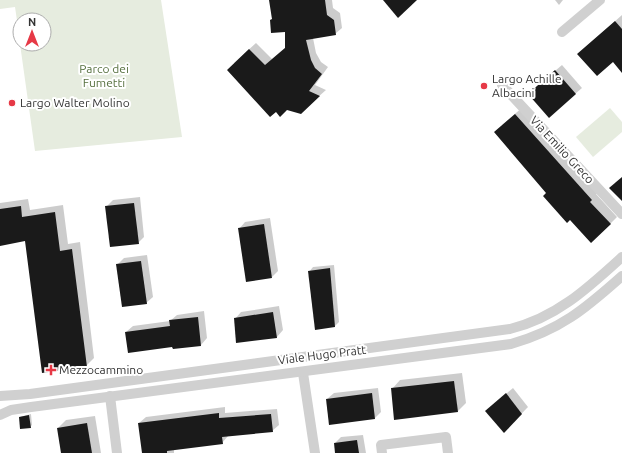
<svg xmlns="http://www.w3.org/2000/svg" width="622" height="453" font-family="Ubuntu,sans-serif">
	<rect width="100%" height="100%" fill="#fff"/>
	<g fill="#e6ecdf">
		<path d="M0,0H161L182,137L35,151L20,44H44V20H20V41L15,7L0,9Z"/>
		<path d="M610,108L622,122V132L593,157L576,137Z"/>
	</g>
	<g fill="#0003">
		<path d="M270,0H332L333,8L340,13L342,28L335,34L313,38L316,53L321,62L328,67L315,85L326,90L300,113L234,63L256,43L272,59L286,47V31L272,19Z"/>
		<path d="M555,0H563L559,5Z"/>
		<path d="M622,15V71L613,61L587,46Z"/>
		<path d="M562,65L582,88L575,94L535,88Z"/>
		<path d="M523,107L599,192L596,194L617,217L610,224L547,193L502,125Z"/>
		<path d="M140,197L144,237L138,243L107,206L113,200Z"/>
		<path d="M28,199L30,210L63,205L68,244L80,242L94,358L86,366L26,240L0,245V203Z"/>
		<path d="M270,218L278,271L272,277L239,229L245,222Z"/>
		<path d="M147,255L153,297L146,303L117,265L124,258Z"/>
		<path d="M334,265L339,322L335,326L316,329L309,272L313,267Z"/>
		<path d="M279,306L283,330L277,337L237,342L235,319L241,312Z"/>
		<path d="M204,311L207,338L201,345L174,348L173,345L126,332L133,326L170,321L177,315Z"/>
		<path d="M462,373L466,403L458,411L392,389L400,380Z"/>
		<path d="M378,388L381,412L375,418L327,399L334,393Z"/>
		<path d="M513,388L528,407L504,432L493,405Z"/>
		<path d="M225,407V413L277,409L279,425L272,431L228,436L222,443L174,449V453H143L139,423L146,417Z"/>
		<path d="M31,414L32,425L30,427L20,417Z"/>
		<path d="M95,416L101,453H62L58,428L66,420Z"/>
		<path d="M363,435L366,453H336L335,443L341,437Z"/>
	</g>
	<g fill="#1a1a1a">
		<path d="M269,0H325L327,15L334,20L336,35L306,40L311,60L315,68L322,74L309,91L320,96L301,114L287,110L280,117L276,112L270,117L227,70L249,49L265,65L285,48V32L271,33L270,20L272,19Z"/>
		<path d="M383,0H417L398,18Z"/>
		<path d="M615,21L622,29V73L613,62L597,76L577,54Z"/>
		<path d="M555,70L576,94L549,118L528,94Z"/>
		<path d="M515,114L592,200L590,202L611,224L591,243L570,220L567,223L543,196L546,193L494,132Z"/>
		<path d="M622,177V201L609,188Z"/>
		<path d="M134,203L139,244L110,247L105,206Z"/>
		<path d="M21,206L22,217L55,212L60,251L72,249L87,367L42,373L25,241L0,246V209Z"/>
		<path d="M264,224L272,278L246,282L238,228Z"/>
		<path d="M141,261L147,304L122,307L116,264Z"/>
		<path d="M330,268L335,327L315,330L308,271Z"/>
		<path d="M273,312L277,338L236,343L234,318Z"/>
		<path d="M198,317L201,346L173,349L172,347L128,353L125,332L170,326L169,320Z"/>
		<path d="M454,381L458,412L394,420L391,388Z"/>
		<path d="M372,393L375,419L329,425L326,399Z"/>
		<path d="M506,393L522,414L504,433L485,411Z"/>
		<path d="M219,413V418L271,414L273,432L222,437L223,444L167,451V453H142L138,423Z"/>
		<path d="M29,415L31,428L20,429L19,417Z"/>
		<path d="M87,423L92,453H61L57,428Z"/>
		<path d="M357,440L359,453H335L334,443Z"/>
	</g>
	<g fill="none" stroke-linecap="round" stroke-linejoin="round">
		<g stroke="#d0d0d0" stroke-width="10">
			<path d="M562,32L600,0"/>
			<path d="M502,85L622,214"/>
			<path d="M303,373L315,453"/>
			<path d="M0,396L30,394L510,329C556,318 588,288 622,257"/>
			<path d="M110,396L117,453"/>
			<path d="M0,415L11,410L31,407L511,344C560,330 585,309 622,276"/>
			<path d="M382,453L381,445L446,437L448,453"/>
		</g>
	</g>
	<g fill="#e63946" stroke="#fff" stroke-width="1.5">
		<circle cx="484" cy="86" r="4"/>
		<circle cx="12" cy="103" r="4"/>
		<path d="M49 364h4v4h4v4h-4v4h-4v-4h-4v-4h4z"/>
	</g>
	<g text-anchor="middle" stroke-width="4" stroke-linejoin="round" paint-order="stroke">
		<g font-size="12" fill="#56703f" stroke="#fff">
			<text x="104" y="73">Parco dei<tspan x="104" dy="14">Fumetti</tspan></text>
		</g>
		<g font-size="12" fill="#333" stroke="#fff" text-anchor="start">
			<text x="492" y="83">Largo Achille<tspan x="492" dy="14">Albacini</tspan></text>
			<text x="20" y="107">Largo Walter Molino</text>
			<text x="59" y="374">Mezzocammino</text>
		</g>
		<g font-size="12" fill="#333" stroke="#fff">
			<text transform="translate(562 150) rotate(47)" y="4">Via Emilio Greco</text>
			<text transform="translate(322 355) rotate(-7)" y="4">Viale Hugo Pratt</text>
		</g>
	</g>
	<g transform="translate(32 32)"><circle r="19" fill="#ffffff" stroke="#adadad"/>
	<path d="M0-3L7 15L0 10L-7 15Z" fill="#e63946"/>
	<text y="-6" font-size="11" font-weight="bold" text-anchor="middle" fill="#333333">N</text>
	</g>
</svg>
